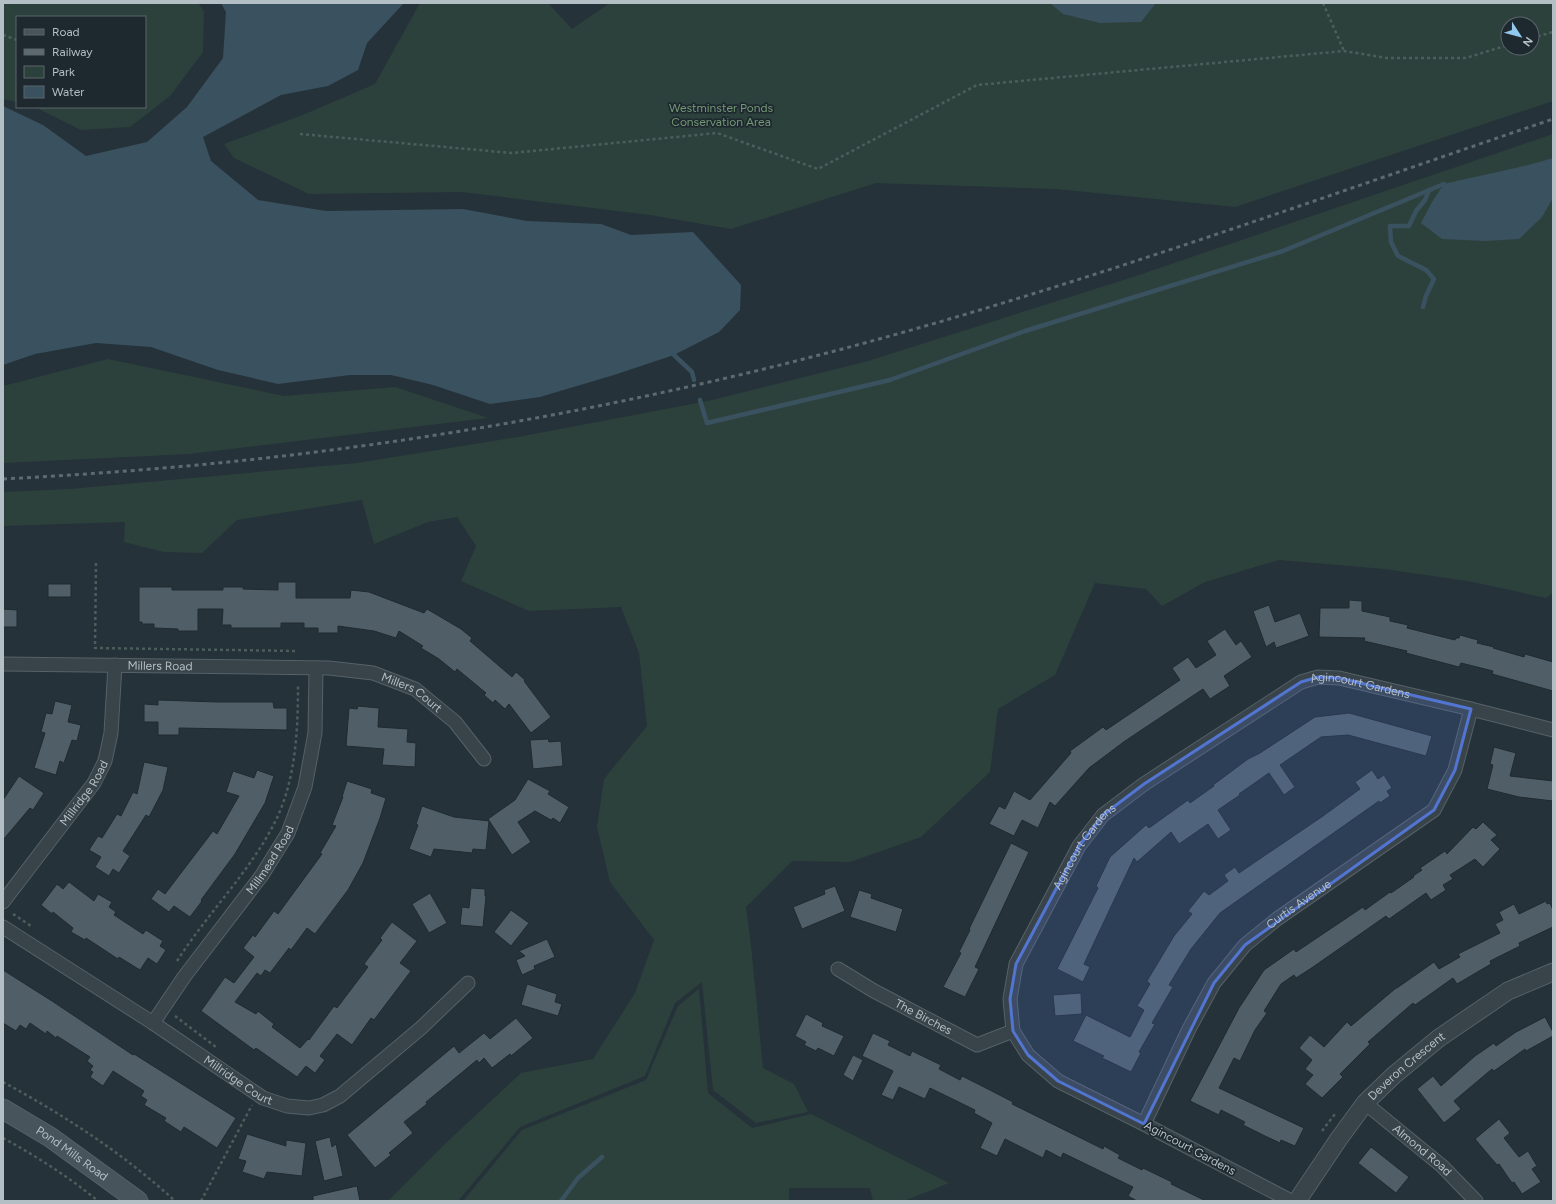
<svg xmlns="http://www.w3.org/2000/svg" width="1556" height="1204" font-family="Figtree,sans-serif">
	<rect width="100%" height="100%" fill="#253239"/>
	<g fill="#2d413c" fill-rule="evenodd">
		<path d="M3,3H198L204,11L203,52L170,96L130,127L81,130L35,107H145V17H17V102L3,99Z"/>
		<path d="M420,3H548L572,29L610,3H1553V101L1235,207L1056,189L876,183L731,229L650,215L462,192L309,194L234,158L224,144L305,114L375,84ZM1508,24H1532V48H1508Z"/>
		<path d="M1553,134V593L1546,598L1473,582L1385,569L1279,560L1205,582L1162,606L1146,589L1095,583L1055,675L998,709L990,772L921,837L850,862L792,861L746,907L751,945L763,1068L794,1084L808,1112L756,1123L713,1090L702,982L675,1003L645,1076L520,1127L458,1201H388L448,1141L521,1073L593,1059L635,993L654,940L610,882L597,827L604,779L647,726L639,653L621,607L529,611L461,581L476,546L457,517L428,522L374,544L362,500L237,520L202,553L164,552L124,542L125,522L3,526V492L70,489L357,463L518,437L708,401L868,361L1130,278Z"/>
		<path d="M108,359L284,396L395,387L488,418L189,454L3,463V386Z"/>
		<path d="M699,989L708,1093L752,1128L811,1114L949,1183L904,1201H873L870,1188H789V1201H463L522,1130L646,1080L678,1006Z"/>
	</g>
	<g fill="#3a515f">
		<path d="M221,3H404L367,43L358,70L328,86L281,95L203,137L211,161L258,200L326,211L463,209L527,221L601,224L631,235L693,232L741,285L740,310L719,332L674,355L614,375L540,397L490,404L433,385L391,375H350L278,384L218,370L151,347L96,343L35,354L3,365V106L43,125L86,156L147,142L187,107L223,58L226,12Z"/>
		<path d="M1050,3H1156L1141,22L1100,23L1063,14Z"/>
		<path d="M1553,158V198L1542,217L1519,239L1485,241L1442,239L1421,223L1432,202L1444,184C1480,175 1517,169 1553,158Z"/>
	</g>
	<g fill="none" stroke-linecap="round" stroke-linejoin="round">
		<g stroke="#3a515f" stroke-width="4.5">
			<path d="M1423,307L1426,296L1434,279L1426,270L1398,256L1391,242L1390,226H1409L1416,211L1425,200L1429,190"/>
			<path d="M674,355L692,372L694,380"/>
			<path d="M700,400L707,423L890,380L1025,331L1283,251L1444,184"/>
			<path d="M561,1201L578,1178L602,1157"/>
		</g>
	</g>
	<g fill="#505f67" stroke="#202a31">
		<path d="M278,582H296V598H350L351,590L369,592L424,613L427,609L461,629L472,638L470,641L512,677L516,672L525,680L524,681L551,717L531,733L509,704L505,709L495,700L493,703L484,695L486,693L457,669L455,672L439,659L421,648L423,646L399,631L396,638L374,631L338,626V633H318V628H304V623H281V628H231V625H222L223,609H198V631H178V629L154,628V624H142V622H139V587H172V590H223V587H243V589L278,590Z"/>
		<rect x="48" y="584" width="23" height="13"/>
		<path d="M1349,600L1362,601V611L1390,617V621L1408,625L1407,628L1455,640L1456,638H1459L1460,635L1478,640L1477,643L1494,647L1493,648L1524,657L1525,654L1553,662V691L1492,674L1493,671L1461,663L1459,667L1406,653L1407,651L1364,641L1365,638L1319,637L1320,608H1349Z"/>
		<path d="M1269,605L1275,622L1300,613L1309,636L1276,648L1274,642L1266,647L1253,611Z"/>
		<path d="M3,609L17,610V627H3Z"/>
		<path d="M1225,629L1236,645L1241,641L1252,657L1224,676L1230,686L1210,699L1203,689L1125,741L1089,768L1055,806L1050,802L1038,828L1022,820L1014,836L989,824L999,806L1005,809L1014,791L1030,800L1071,753L1070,751L1103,727L1106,730L1180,680L1172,668L1188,657L1196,668L1216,655L1207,641Z"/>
		<path d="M158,700L217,702H273L274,708H287V730L179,728V735H158V722H144V704L158,705Z"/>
		<path d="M55,701L72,705L68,722L81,725L77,741L72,740L64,763L60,761L56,775L34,768L45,733L41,732L46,713L52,714Z"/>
		<path d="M358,706L379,708L378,727L408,729L407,742L416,743L415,767L382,765L384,749L346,746L349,708L357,709Z"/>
		<path d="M1349,713L1432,736L1426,756L1348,735L1321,737L1280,765L1295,787L1284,795L1269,773L1239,794L1240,795L1218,810L1231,830L1218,839L1208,824L1179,844L1171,832L1137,862L1134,858L1084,964L1090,967L1083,982L1057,969L1098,888L1096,886L1110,857L1146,825L1149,828L1188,800L1190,803L1214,786L1213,785L1248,759L1260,753L1315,717Z"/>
		<path d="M548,739L549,742L561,741L563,766L533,769L530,740Z"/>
		<path d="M1494,747L1516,753L1510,776L1553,781V801L1519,797L1487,789L1493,765L1490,764Z"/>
		<path d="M144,762L168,767L163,790L149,817L146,815L123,851L130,856L119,873L113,869L109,876L95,867L101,857L89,850L98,836L102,838L117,814L121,816L133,792L137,794Z"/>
		<path d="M257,770L274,776L265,803L235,854L201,900L202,901L190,917L174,906L169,912L151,899L158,889L165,894L213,831L217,834L239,796L226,792L233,771L254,778Z"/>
		<path d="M1372,770L1378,779L1384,775L1392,788L1387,791L1390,796L1380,803L1379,801L1220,913L1191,949L1169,985L1173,987L1152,1023L1155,1024L1139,1052L1141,1053L1131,1072L1102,1058L1104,1056L1073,1041L1086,1015L1130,1037L1144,1010L1137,1006L1150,984L1147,981L1174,936L1192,914L1188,911L1204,891L1209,895L1228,881L1224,875L1235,867L1239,873L1323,816L1360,789L1355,782Z"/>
		<path d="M19,776L44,793L33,810L30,808L3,840V800Z"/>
		<path d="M528,779L550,791L548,794L569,807L560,823L553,818L551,820L535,811L518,822L531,842L512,855L488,819L515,800Z"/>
		<path d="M347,781L372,789L371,793L386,798L380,818L363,863L348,890L315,934L307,928L291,950L289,948L270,973L265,970L261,976L257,973L235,1002L256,1014L258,1011L274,1024L272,1027L300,1048L308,1039L309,1040L334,1006L337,1008L368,967L364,964L382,940L380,938L392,922L417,941L400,963L411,971L374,1020L371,1018L352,1045L337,1034L320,1056L325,1060L315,1073L306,1066L297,1077L256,1048L254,1050L201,1011L225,977L234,983L254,957L243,948L253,935L255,937L274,911L278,914L322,854L320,853L336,826L332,825L343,797H342Z"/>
		<path d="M422,806L454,817L489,821L486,850L473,849L472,853L434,849L431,857L409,849L418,825L416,824Z"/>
		<path d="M1483,822L1497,835L1491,840L1500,849L1483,867L1475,859L1450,875L1453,879L1443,885L1446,890L1431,900L1426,893L1389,919L1386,916L1313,967L1296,978L1294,975L1281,984L1264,1011L1267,1013L1255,1030L1240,1061L1234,1058L1219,1088L1304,1128L1295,1146L1281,1140L1280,1143L1265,1136L1243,1125L1245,1122L1221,1110L1219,1115L1190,1101L1239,1008L1264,970L1294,949L1296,952L1363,907L1365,910L1390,892L1391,893L1414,877L1413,876L1422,870L1420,868L1445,851L1447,854L1473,827L1476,829Z"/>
		<path d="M1011,843L1029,852L975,967L979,969L965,997L943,987L961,953L959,952L970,930L969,929Z"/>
		<path d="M69,882L94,901L98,894L112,902L109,907L116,912L114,915L143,934L146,930L163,941L160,946L166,950L157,964L148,958L140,970L119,957L118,959L86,938L85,940L71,932L73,928L53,912L52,914L41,905L57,884L63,889Z"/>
		<path d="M835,886L845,911L802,929L793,907L825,894L824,890Z"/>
		<path d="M471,888L485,889V896H486L483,927L460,925L462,907L469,908Z"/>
		<path d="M859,890L872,894L871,898L903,909L896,932L850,917Z"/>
		<path d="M430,893L447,923L429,933L412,904Z"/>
		<path d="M1546,901L1547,904L1550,903L1553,910V927L1519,943L1520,946L1490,961L1491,964L1457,984L1453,978L1415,1005L1413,1003L1368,1042L1370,1044L1340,1074L1343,1077L1322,1098L1305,1084L1313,1075L1305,1069L1312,1060L1299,1048L1310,1035L1324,1047L1347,1022L1351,1026L1396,988H1397L1434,962L1439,969L1460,957L1458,954L1500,933L1495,924L1503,920L1499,912L1514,904L1519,914Z"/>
		<path d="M511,910L529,923L511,946L494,932Z"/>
		<path d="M547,939L555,957L534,966L535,969L522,975L516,960L525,956L519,951Z"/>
		<path d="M3,970L52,1001L133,1055L134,1054L236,1118L217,1148L184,1127L181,1132L164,1121L166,1118L144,1105L147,1100L141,1096L144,1091L113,1071L103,1086L90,1077L93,1072L90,1070L93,1066L87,1061L90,1057L57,1036L56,1038L47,1031L46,1034L30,1023L26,1029L20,1025L16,1031L3,1023Z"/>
		<path d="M527,984L557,994L555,1002L562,1004L558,1016L521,1005Z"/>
		<path d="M1081,993L1082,1014L1055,1016L1053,995Z"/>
		<path d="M806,1014L823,1023L822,1026L844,1036L834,1056L818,1048L816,1051L804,1045L806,1042L795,1036Z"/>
		<path d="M1545,1017L1553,1032V1036L1526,1051L1525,1049L1494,1071L1492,1069L1454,1101L1461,1109L1444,1123L1417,1089L1433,1076L1441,1086L1475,1056L1494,1043L1496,1046L1516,1032Z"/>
		<path d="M516,1018L533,1038L511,1056L510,1054L492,1068L484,1058L479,1063L477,1060L448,1084L426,1102L427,1104L404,1122L413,1133L389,1153L391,1155L375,1168L347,1135L454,1046L459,1053L484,1033L490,1039Z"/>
		<path d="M873,1033L890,1041L888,1045L910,1056L912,1051L941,1065L939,1069L960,1080L962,1076L980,1085L1013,1102L1012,1104L1103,1149L1104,1146L1120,1155L1118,1158L1142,1170L1143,1168L1172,1182L1171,1184L1206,1201H1137L1128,1196L1133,1187L1063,1153L1061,1158L1046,1150L1043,1158L1005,1139L997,1156L980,1148L992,1123L974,1113L975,1110L930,1088L925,1099L899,1087L893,1100L881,1095L893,1071L862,1056Z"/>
		<path d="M853,1055L863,1060L853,1081L843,1075Z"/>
		<path d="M1499,1119L1510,1133L1504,1138L1519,1157L1528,1151L1537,1166L1532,1169L1541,1182L1522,1194L1514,1182L1512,1183L1499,1164L1497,1165L1475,1139Z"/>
		<path d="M247,1134L286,1146V1140L306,1143L302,1176L267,1172L264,1179L242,1172L246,1161L238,1159Z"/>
		<path d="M330,1137L332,1147L336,1144L343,1176L324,1181L315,1141Z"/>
		<path d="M1371,1147L1409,1177L1396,1193L1358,1163Z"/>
		<path d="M357,1186L360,1201H313V1196Z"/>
	</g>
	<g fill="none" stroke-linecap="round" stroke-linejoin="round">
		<defs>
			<g id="minor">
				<path id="s1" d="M3,664L329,668L373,673L415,689L455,722L484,759"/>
				<path id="s2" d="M3,902L94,783L105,761L111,733L115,665"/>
				<path id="s3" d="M3,927L153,1023L263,1098L287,1106L309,1108L323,1105L340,1096L421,1028L468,983"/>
				<path id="s4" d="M838,969L874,991L977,1045L1013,1031"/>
				<path id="s5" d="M153,1023L184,977L262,875L288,833L305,787L315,733L316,668"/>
				<path id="s6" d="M1365,1103L1442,1166L1476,1201"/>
				<path id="s7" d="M1144,1124L1189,1029L1214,983L1245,945L1277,919L1434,810L1455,770L1471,709"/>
				<path id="s8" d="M1291,1201L1144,1124L1058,1081L1028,1055L1013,1031L1010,999L1016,964L1079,846L1103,815L1144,784L1301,682L1318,677L1339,678L1471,709L1553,730"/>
			</g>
			<g id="tertiary">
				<path id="s9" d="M1297,1201L1338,1140L1365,1103L1394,1075L1439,1038L1508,991L1553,972"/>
			</g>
			<g id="secondary">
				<path id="s10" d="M3,1109L50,1137L138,1201"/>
			</g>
		</defs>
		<use href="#minor" stroke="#566168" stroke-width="15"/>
		<use href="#tertiary" stroke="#566168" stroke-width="19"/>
		<use href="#secondary" stroke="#566168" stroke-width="21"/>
		<g stroke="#4c5e5c" stroke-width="2.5" stroke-dasharray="3 3" stroke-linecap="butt">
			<path d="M1323,3L1344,51"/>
			<path d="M3,35L17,40"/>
			<path d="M1532,38L1553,32"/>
			<path d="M300,134L512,153L717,133L818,169L977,85L1344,51L1387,58H1466L1508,45"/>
			<path d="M96,563L95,648L297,651"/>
			<path d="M13,914L31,926"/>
			<path d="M177,961C207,914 248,874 274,824C296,781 298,731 298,684"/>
			<path d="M175,1016L216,1047"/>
			<path d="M3,1082C64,1115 124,1154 175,1201"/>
			<path d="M1322,1131L1335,1114"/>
			<path d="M3,1138C36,1156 69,1177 98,1201"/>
			<path d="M201,1201L252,1105"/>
		</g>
		<use href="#minor" stroke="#38434a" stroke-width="13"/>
		<use href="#tertiary" stroke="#38434a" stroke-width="17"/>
		<use href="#secondary" stroke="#47545c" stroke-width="19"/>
		<path stroke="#5d6a72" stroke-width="3" stroke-dasharray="4 4" stroke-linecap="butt" d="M3,479C115,473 227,464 339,449C493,429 646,399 796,361C1053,296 1302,204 1553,119"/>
	</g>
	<path fill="#5275d1" fill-opacity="0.2" stroke="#5275d1" stroke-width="3" stroke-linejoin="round" d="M1318,677L1339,678L1471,709L1455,770L1434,810L1245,945L1214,983L1144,1124L1058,1081L1028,1055L1013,1031L1010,999L1016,964L1079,846L1103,815L1144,784L1301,682Z"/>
	<g text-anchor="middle" stroke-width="3.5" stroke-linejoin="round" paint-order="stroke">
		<g font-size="12" fill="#749975" stroke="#1e282f">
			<text x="721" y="112">Westminster Ponds<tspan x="721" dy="14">Conservation Area</tspan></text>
		</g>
		<g font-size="12" fill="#b4bec5" stroke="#1e282f">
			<text dy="4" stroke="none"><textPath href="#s1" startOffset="157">Millers Road</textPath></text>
			<text dy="4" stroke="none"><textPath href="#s8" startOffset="870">Agincourt Gardens</textPath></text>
			<text dy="4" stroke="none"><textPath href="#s1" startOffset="414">Millers Court</textPath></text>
			<text dy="4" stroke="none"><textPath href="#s2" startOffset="136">Millridge Road</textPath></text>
			<text dy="4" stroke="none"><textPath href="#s8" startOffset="534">Agincourt Gardens</textPath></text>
			<text dy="4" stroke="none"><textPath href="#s5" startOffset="201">Millmead Road</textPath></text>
			<text dy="4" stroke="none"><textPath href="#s7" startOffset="274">Curtis Avenue</textPath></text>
			<text dy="4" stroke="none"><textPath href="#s4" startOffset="98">The Birches</textPath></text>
			<text dy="4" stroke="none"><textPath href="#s9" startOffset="175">Deveron Crescent</textPath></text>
			<text dy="4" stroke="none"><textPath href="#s3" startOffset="281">Millridge Court</textPath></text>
			<text transform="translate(1190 1148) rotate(28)" y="4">Agincourt Gardens</text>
			<text dy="4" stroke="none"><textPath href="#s6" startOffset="74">Almond Road</textPath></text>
			<text dy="4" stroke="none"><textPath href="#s10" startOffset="82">Pond Mills Road</textPath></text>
		</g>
	</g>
	<rect width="1556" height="1204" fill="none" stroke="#b4bec5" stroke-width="8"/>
	<rect x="16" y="16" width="130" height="92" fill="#1e282f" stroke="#5a646b"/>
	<rect x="24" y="29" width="20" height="6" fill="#47545c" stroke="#5a646b"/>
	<text x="52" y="36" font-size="12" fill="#b4bec5">Road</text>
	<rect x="24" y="49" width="20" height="6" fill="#5d6a72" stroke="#5a646b"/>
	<text x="52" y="56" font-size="12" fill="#b4bec5">Railway</text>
	<rect x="24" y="66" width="20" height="12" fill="#2d413c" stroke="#5a646b"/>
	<text x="52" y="76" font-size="12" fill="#b4bec5">Park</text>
	<rect x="24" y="86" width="20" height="12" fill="#3a515f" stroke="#5a646b"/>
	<text x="52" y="96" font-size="12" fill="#b4bec5">Water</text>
	<g transform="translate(1520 36) rotate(126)"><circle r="19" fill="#1e282f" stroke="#5a646b"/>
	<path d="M0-3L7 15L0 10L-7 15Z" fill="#91c8ed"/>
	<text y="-6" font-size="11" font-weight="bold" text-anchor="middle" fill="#b4bec5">N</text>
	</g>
</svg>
